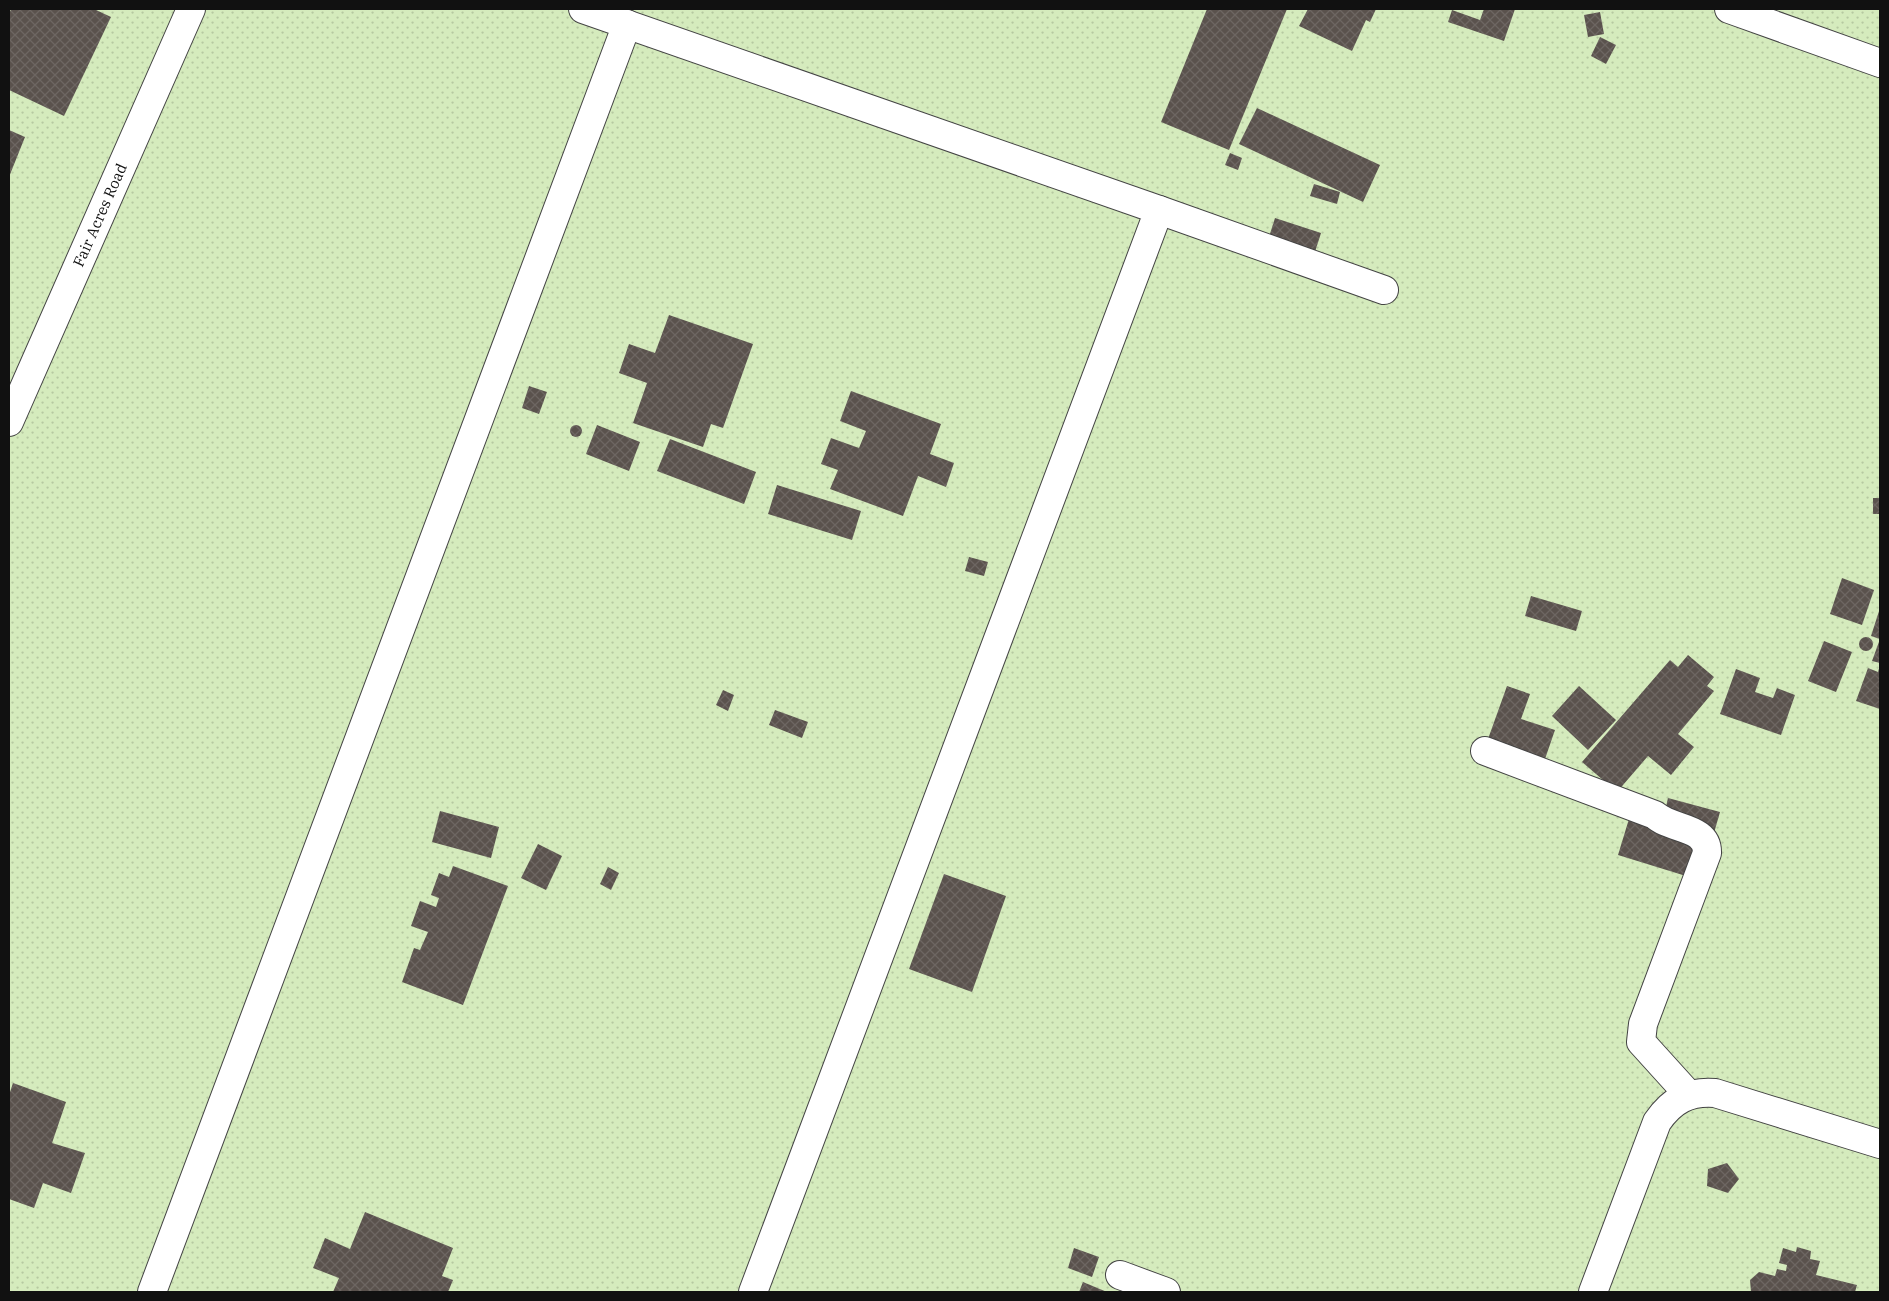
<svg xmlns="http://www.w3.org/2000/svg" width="1889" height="1301" font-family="'IBM Plex Serif',serif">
	<defs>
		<pattern id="grass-dots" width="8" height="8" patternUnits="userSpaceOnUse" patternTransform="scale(1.25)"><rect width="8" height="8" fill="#d5ebbd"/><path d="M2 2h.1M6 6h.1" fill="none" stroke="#b6c8a1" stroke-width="1.8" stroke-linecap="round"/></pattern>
		<pattern id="building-cross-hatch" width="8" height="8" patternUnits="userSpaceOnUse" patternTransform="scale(1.25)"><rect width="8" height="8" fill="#5a524d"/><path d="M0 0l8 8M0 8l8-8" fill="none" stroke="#6d6662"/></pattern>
	</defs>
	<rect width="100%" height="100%" fill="#fffdf5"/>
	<rect fill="url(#grass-dots)" x="9" y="9" width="1871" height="1283"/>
	<g fill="url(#building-cross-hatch)">
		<path d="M11,9H94L111,17L64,116L9,90V14Z"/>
		<path d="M1207,9H1287L1229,150L1161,122Z"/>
		<path d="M1308,9H1376L1370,22L1366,20L1352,51L1299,26Z"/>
		<path d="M1484,9H1515L1504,41L1448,22L1452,10L1480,20Z"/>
		<path d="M1600,12L1604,34L1588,37L1584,15Z"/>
		<path d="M1600,37L1616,45L1606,64L1591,56Z"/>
		<path d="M1257,108L1380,165L1363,202L1239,144Z"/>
		<path d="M9,130L25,137L9,177Z"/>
		<path d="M1230,153L1242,158L1238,170L1225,165Z"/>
		<path d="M1314,184L1340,192L1337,204L1310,196Z"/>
		<path d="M1275,218L1321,233L1315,252L1269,237Z"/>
		<path d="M669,315L753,344L723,428L711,424L703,447L633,423L647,383L619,373L629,344L655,353Z"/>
		<path d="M529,386L547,392L539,414L522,408Z"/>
		<path d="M851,391L941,424L930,454L954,463L946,487L918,476L903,516L830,489L838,470L821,464L831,438L859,448L866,431L840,421Z"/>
		<circle cx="576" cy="431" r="6"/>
		<path d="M597,425L640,442L629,471L586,454Z"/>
		<path d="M670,439L756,472L744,504L657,471Z"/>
		<path d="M777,485L861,511L852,540L768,514Z"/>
		<rect x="1873" y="498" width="7" height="16"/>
		<path d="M969,557L988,562L984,576L965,571Z"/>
		<path d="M1842,578L1874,590L1862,625L1830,614Z"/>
		<path d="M1531,596L1582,611L1576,631L1525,616Z"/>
		<path d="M1880,608V663L1872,661L1880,639L1871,636Z"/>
		<circle cx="1866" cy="644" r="7"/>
		<path d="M1824,641L1852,652L1836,692L1808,681Z"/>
		<path d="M1688,655L1714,677L1707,686L1714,691L1678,734L1694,747L1671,775L1648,756L1617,792L1582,762L1670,660L1678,667Z"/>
		<path d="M1880,665V709L1856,701L1868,668L1878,672Z"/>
		<path d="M1736,669L1760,678L1755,692L1773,698L1777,688L1795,695L1781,735L1720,714Z"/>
		<path d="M1507,686L1530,694L1521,719L1555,730L1545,759L1488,739Z"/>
		<path d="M1579,686L1616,720L1588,750L1552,716Z"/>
		<path d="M723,690L734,695L728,711L716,705Z"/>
		<path d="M775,710L808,722L802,738L769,725Z"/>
		<path d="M1668,798L1720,812L1714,833L1663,820Z"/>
		<path d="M1632,809L1655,816L1651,830L1696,844L1686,876L1618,855Z"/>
		<path d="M440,811L499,827L491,858L432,842Z"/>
		<path d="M538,844L562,856L546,890L521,878Z"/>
		<path d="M453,866L508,886L463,1005L402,982L414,948L420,950L428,932L411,926L420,901L436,907L439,898L431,895L439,873L449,877Z"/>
		<path d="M608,867L619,873L611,890L600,884Z"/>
		<path d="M944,874L1006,896L972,992L909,969Z"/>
		<path d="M13,1083L66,1102L52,1143L85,1153L71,1193L43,1183L34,1208L9,1199V1095Z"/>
		<path d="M1727,1163L1739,1179L1728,1193L1707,1186L1708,1169Z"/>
		<path d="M365,1212L453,1248L442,1276L453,1280L448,1292H333L339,1278L313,1268L325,1238L350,1249Z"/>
		<path d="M1797,1247L1811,1251L1810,1259L1820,1261L1816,1275L1857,1285L1855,1292H1751L1750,1280L1759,1272L1775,1276L1777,1269L1786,1271L1787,1265L1779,1263L1783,1248L1796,1252Z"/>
		<path d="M1074,1248L1099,1257L1092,1277L1068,1268Z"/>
		<path d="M1083,1282L1107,1292H1079Z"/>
	</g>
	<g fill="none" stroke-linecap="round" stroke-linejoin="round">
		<defs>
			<g id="minor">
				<path d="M583,9L1159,210L753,1292"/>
				<path d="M1729,9L1880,63"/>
				<path d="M1159,210L1384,290"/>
				<path id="s1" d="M9,422L191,9"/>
				<path d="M1485,751L1655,815C1671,830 1708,826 1707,853L1643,1024L1641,1042L1689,1095"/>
				<path d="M1120,1275L1166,1292"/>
				<path d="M152,1292L627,24"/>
				<path d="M1593,1292L1657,1122C1672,1100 1689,1091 1715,1093L1880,1144"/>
			</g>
		</defs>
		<use href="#minor" stroke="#444" stroke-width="30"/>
		<use href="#minor" stroke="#fff" stroke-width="28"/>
	</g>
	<g text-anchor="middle" stroke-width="5" stroke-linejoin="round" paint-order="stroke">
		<g font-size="15" fill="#111" stroke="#fff">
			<text dy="5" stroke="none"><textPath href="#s1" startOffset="226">Fair Acres Road</textPath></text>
		</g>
	</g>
	<rect width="1889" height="1301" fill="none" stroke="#111111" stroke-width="20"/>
</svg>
